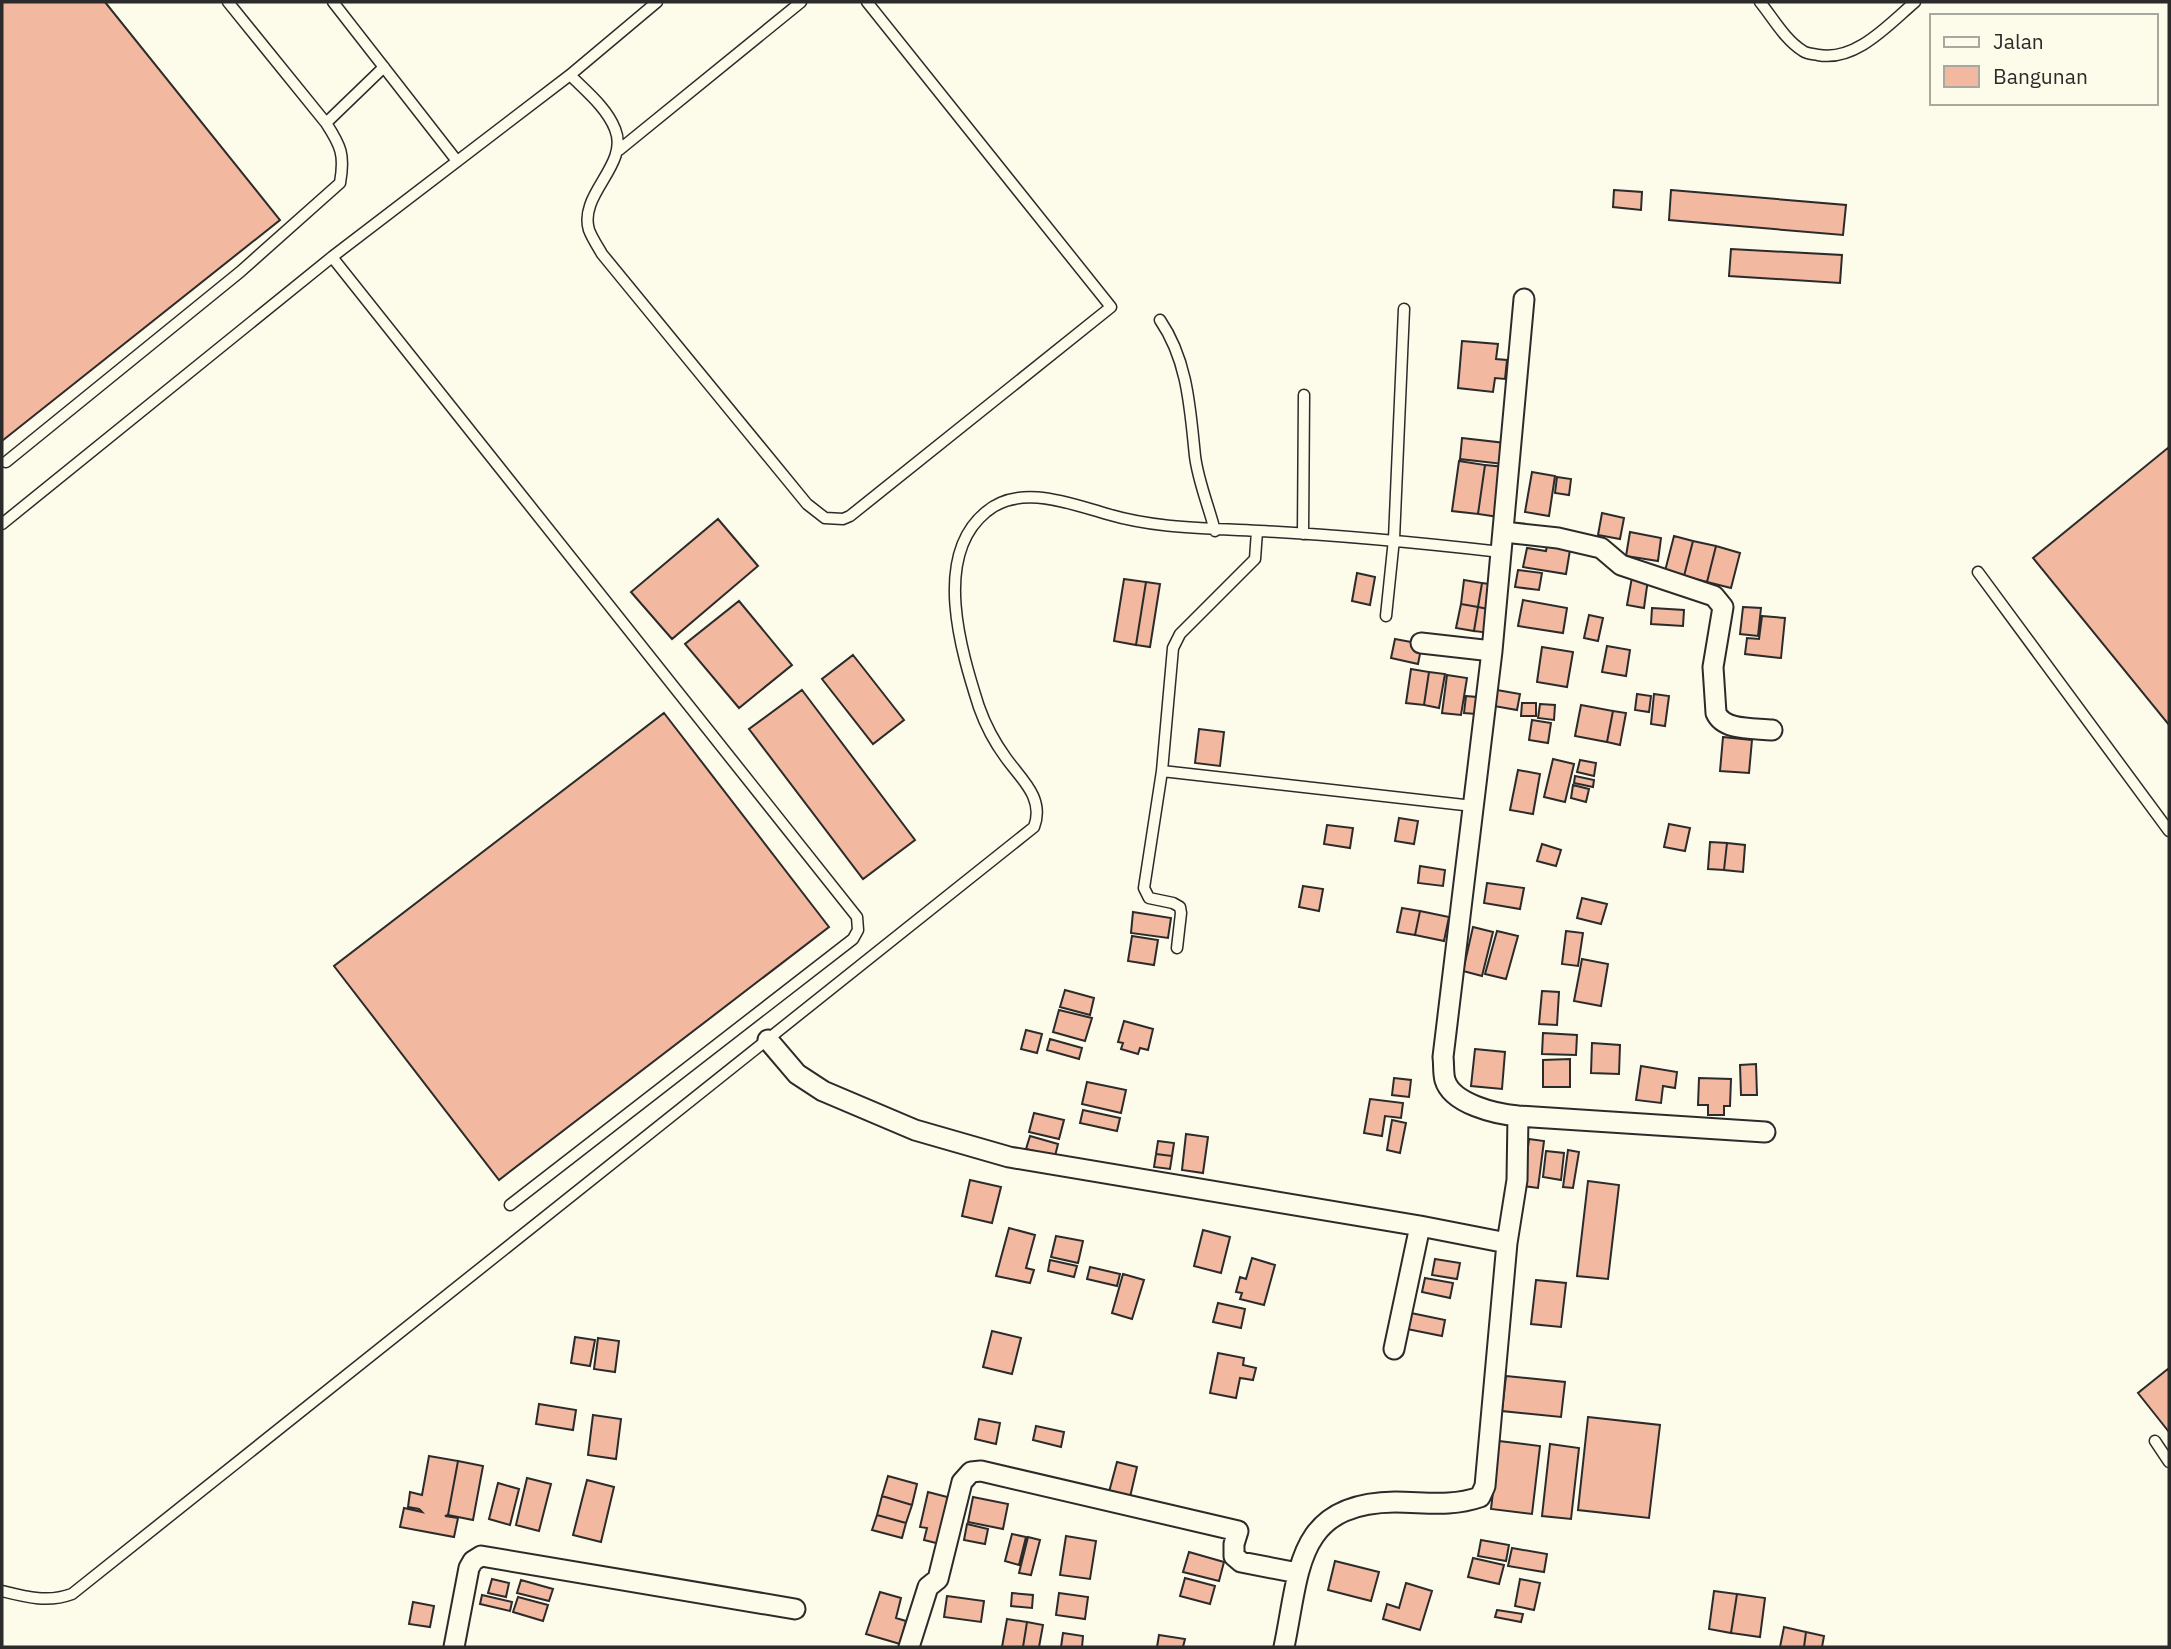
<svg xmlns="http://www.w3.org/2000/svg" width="2171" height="1649" font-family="'IBM Plex Sans',sans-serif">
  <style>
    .building { fill: #f2b8a0; stroke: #2b2b2b; stroke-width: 2 }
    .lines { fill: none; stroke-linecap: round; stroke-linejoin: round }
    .service-casing { stroke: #2b2b2b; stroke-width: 13 }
    .minor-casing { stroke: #2b2b2b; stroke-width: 23 }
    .service { stroke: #fdfbea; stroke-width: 10 }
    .minor { stroke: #fdfbea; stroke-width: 19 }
  </style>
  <rect width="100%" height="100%" fill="#fdfbea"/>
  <path class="building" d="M2 2H105L280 220 2 441Z
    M1614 190 1642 192 1641 210 1613 207Z
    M1671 190 1846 205 1843 235 1669 220Z
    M1731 249 1842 255 1840 283 1729 276Z
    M1462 341 1498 344 1496 359 1507 360 1505 379 1495 378 1493 392 1458 388Z
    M1462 438 1505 443 1503 464 1460 459Z
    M2169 447V725L2033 558Z
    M1459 461 1485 465 1478 514 1452 511Z
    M1485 465 1505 467 1499 517 1478 514Z
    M1532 472 1555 476 1549 516 1525 512Z
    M1557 477 1571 479 1569 495 1555 493Z
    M1602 513 1624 518 1620 539 1598 535Z
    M718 519 758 566 672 639 631 592Z
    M1630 532 1661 538 1658 561 1626 556Z
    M1674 536 1693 541 1684 576 1665 571Z
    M1548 540 1571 544 1566 574 1523 567 1527 548 1546 551Z
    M1693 541 1716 546 1707 582 1684 576Z
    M1716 546 1740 553 1731 588 1707 582Z
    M1518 570 1542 573 1539 590 1515 587Z
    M1357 573 1375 577 1370 605 1352 601Z
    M1632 577 1648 579 1644 608 1627 605Z
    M1124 579 1146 582 1136 645 1114 641Z
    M1464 580 1482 583 1478 607 1461 604Z
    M1146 582 1160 584 1150 647 1136 645Z
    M1482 583 1497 585 1493 610 1478 607Z
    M1523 600 1567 608 1563 633 1518 626Z
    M739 601 792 665 739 708 685 644Z
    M1461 604 1478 607 1474 631 1456 628Z
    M1478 607 1493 610 1489 633 1474 631Z
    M1743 607 1761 608 1758 636 1740 634Z
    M1652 608 1684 610 1683 626 1651 624Z
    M1589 615 1603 618 1598 641 1584 638Z
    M1762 616 1785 618 1781 658 1745 654 1747 638 1759 639Z
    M1395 639 1422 644 1418 664 1391 658Z
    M1607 646 1630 650 1626 676 1602 672Z
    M1542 647 1573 652 1567 687 1537 682Z
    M853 655 904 720 873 744 822 679Z
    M1411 669 1429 672 1424 705 1406 703Z
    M1429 672 1445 674 1439 708 1424 705Z
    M1447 675 1467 678 1461 715 1442 713Z
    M802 690 915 840 863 879 749 729Z
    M1497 690 1520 694 1517 710 1494 706Z
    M1637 694 1651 696 1649 712 1635 710Z
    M1654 694 1669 696 1665 726 1651 724Z
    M1466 696 1477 697 1476 714 1464 713Z
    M1522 703H1536V716H1521Z
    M1540 704 1555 705 1554 720 1538 718Z
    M1581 705 1613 711 1607 742 1575 736Z
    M1613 711 1626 713 1620 745 1607 742Z
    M664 713 829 927 499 1180 334 966Z
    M1532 720 1551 723 1548 743 1529 740Z
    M1199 729 1224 732 1220 766 1195 763Z
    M1723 737 1752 740 1749 773 1720 771Z
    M1553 759 1574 764 1565 802 1544 797Z
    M1580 760 1596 763 1594 776 1577 772Z
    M1518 770 1540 774 1533 814 1510 810Z
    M1575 776 1594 780 1593 787 1574 783Z
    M1573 785 1589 789 1586 802 1571 798Z
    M1399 818 1418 821 1414 844 1395 841Z
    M1669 824 1690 828 1685 851 1664 847Z
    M1327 825 1353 828 1350 848 1324 844Z
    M1710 842 1727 843 1724 870 1708 869Z
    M1727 843 1745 845 1743 872 1724 870Z
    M1542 844 1561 850 1556 866 1537 861Z
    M1420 866 1445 870 1443 886 1418 883Z
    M1487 883 1524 888 1520 909 1484 903Z
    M1303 886 1323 889 1319 911 1299 907Z
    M1582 898 1607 904 1601 924 1577 918Z
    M1402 908 1420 911 1415 935 1397 932Z
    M1420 911 1449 917 1444 941 1415 935Z
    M1133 912 1171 918 1168 938 1131 933Z
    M1473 927 1493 932 1482 976 1463 971Z
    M1497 931 1518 936 1506 979 1485 974Z
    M1566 931 1583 933 1578 966 1562 964Z
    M1132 936 1158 940 1154 965 1128 961Z
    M1582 959 1608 964 1601 1006 1574 1001Z
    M1065 990 1094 998 1090 1015 1060 1007Z
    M1542 991 1559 992 1557 1025 1539 1024Z
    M1059 1010 1092 1018 1085 1041 1053 1032Z
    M1124 1021 1153 1029 1148 1050 1140 1048 1138 1054 1121 1049 1123 1043 1118 1042Z
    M1026 1030 1042 1034 1037 1053 1021 1049Z
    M1543 1033 1577 1035 1576 1055 1542 1054Z
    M1050 1039 1082 1048 1079 1059 1047 1050Z
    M1592 1043 1620 1045 1619 1074 1591 1073Z
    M1475 1049 1505 1052 1502 1089 1471 1086Z
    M1570 1059V1087H1543V1060Z
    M1756 1064 1757 1095H1741L1740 1065Z
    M1641 1066 1677 1072 1675 1088 1663 1086 1661 1103 1636 1100Z
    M1394 1078 1411 1080 1409 1097 1392 1095Z
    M1699 1078 1731 1079 1730 1106H1724V1115H1708V1105H1698Z
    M1087 1082 1126 1090 1121 1113 1082 1104Z
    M1370 1099 1403 1103 1401 1118 1385 1116 1382 1136 1364 1133Z
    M1083 1110 1120 1118 1117 1131 1080 1123Z
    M1034 1113 1064 1120 1059 1139 1029 1132Z
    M1392 1120 1406 1123 1400 1153 1387 1150Z
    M1186 1134 1208 1137 1203 1173 1182 1170Z
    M1030 1136 1058 1144 1055 1156 1026 1149Z
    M1529 1139 1544 1141 1538 1188 1523 1186Z
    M1158 1141 1174 1143 1172 1156 1156 1154Z
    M1568 1150 1579 1152 1573 1188 1563 1187Z
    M1546 1151 1564 1153 1561 1180 1543 1177Z
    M1156 1154 1172 1156 1170 1169 1154 1167Z
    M970 1180 1001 1187 992 1223 962 1216Z
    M1588 1181 1619 1185 1608 1279 1577 1276Z
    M1009 1228 1035 1235 1026 1268 1034 1270 1030 1283 996 1276Z
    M1203 1230 1230 1237 1221 1273 1194 1266Z
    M1056 1236 1083 1241 1078 1263 1051 1257Z
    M1252 1258 1275 1265 1264 1305 1240 1299 1242 1293 1236 1292 1240 1277 1246 1279Z
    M1435 1259 1460 1263 1457 1279 1432 1275Z
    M1050 1260 1077 1266 1074 1277 1048 1271Z
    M1090 1267 1120 1274 1117 1286 1087 1279Z
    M1123 1274 1144 1280 1132 1319 1112 1313Z
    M1425 1278 1453 1283 1450 1298 1422 1292Z
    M1536 1280 1566 1283 1561 1327 1531 1324Z
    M1218 1303 1245 1309 1241 1328 1213 1322Z
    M1411 1313 1445 1320 1442 1336 1407 1329Z
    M992 1331 1021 1338 1012 1374 983 1367Z
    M575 1337 595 1340 590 1366 571 1363Z
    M598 1338 619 1341 615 1372 594 1369Z
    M1218 1353 1244 1358 1243 1365 1256 1368 1253 1380 1240 1378 1236 1398 1210 1393Z
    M2169 1368V1432L2138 1393Z
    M1506 1376 1565 1382 1561 1417 1502 1411Z
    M539 1404 576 1410 573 1430 536 1424Z
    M593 1415 621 1419 616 1459 588 1455Z
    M1588 1417 1660 1425 1649 1518 1578 1510Z
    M979 1419 1000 1423 996 1444 975 1439Z
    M1036 1426 1064 1432 1061 1447 1033 1440Z
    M1499 1441 1540 1446 1532 1514 1491 1509Z
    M1550 1444 1579 1448 1571 1519 1542 1516Z
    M429 1456 458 1461 448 1515 445 1516 458 1518 454 1537 400 1527 404 1508 422 1512 419 1509 408 1507 410 1492 422 1495Z
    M458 1461 483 1466 473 1520 448 1515Z
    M1117 1462 1137 1467 1130 1497 1109 1492Z
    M888 1476 917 1484 912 1505 882 1496Z
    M527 1478 551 1484 539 1531 516 1525Z
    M587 1480 614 1487 601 1542 573 1535Z
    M498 1483 519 1489 510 1525 489 1519Z
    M928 1492 951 1498 940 1544 924 1540 927 1528 920 1527Z
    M882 1496 912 1505 906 1523 877 1515Z
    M973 1497 1008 1504 1003 1529 968 1522Z
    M877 1515 906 1523 902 1538 872 1530Z
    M967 1524 988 1529 985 1544 964 1540Z
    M1012 1534 1026 1537 1019 1565 1005 1561Z
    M1066 1536 1096 1541 1090 1579 1060 1575Z
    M1028 1537 1040 1540 1031 1575 1019 1573Z
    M1481 1540 1509 1545 1506 1561 1478 1556Z
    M1512 1548 1547 1554 1544 1572 1508 1566Z
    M1189 1552 1224 1562 1219 1581 1183 1572Z
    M1473 1558 1504 1565 1499 1584 1468 1577Z
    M1335 1561 1379 1572 1371 1601 1328 1590Z
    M1185 1578 1215 1586 1210 1604 1180 1596Z
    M492 1579 509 1583 506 1597 488 1593Z
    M1520 1579 1540 1583 1534 1610 1515 1606Z
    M521 1580 553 1589 549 1601 517 1593Z
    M1406 1583 1432 1591 1420 1630 1383 1619 1387 1604 1399 1608Z
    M1714 1591 1737 1594 1731 1633 1709 1629Z
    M880 1592 901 1598 896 1618 906 1621 900 1644 866 1634Z
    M1012 1593 1033 1595 1032 1608 1011 1606Z
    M1059 1593 1088 1597 1085 1619 1056 1615Z
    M1737 1594 1765 1598 1760 1637 1731 1633Z
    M482 1595 512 1602 510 1611 480 1604Z
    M947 1596 984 1601 981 1622 944 1617Z
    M518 1597 548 1605 543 1621 513 1612Z
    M413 1602 434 1606 430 1627 409 1624Z
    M1497 1610 1523 1614 1521 1622 1495 1617Z
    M1007 1619 1027 1622 1023 1647H1002Z
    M1027 1622 1043 1625 1039 1647H1023Z
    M1784 1627 1806 1632 1804 1647H1780Z
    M1806 1632 1824 1636 1822 1647H1804Z
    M1063 1633 1083 1636 1082 1647H1061Z
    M1159 1635 1185 1639 1183 1647H1157Z"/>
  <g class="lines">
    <defs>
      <path id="service" d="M228 2 326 123
        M333 2 457 161
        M1760 2C1773 18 1785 40 1803 51 1807 54 1814 54 1818 55 1856 62 1889 24 1915 2
        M570 75C586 91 607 108 615 129 630 165 578 194 589 230 592 238 598 247 602 254L807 504 825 518 843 519 850 516 1111 307 867 2
        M619 150 801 2
        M332 257 857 917 858 930 853 939 510 1205
        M1160 320C1188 361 1190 409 1195 456 1198 481 1209 507 1215 531
        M6 462 240 272 340 183C345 155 341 146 326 123L384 67
        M2 524 332 257 570 75 657 2
        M1303 534 1304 395
        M1978 572 2169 831
        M1386 616 1394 539 1404 309
        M1162 771 1473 806
        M1177 948 1181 913 1180 907 1173 903 1149 898 1144 888 1162 771 1173 648 1180 634 1255 559 1257 531
        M2155 1441 2169 1462
        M2 1591C26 1597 48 1603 72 1594L1034 827C1045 798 1021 779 1006 758 995 743 985 724 979 707 961 651 932 556 986 512 1020 483 1071 504 1107 514 1158 529 1207 528 1259 531 1340 535 1421 543 1501 552"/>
      <path id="minor" d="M1504 532 1558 538 1601 548 1621 565 1714 596 1723 607 1713 667 1716 713C1724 731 1754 728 1772 730
        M1421 643 1492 651
        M768 1040 797 1074 823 1091 915 1130 1009 1157 1420 1226 1507 1243
        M1518 1116 1765 1132
        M1394 1349 1420 1226
        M454 1647 469 1568 473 1561 481 1556 795 1609
        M909 1647 928 1587 938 1579 962 1482 971 1472 981 1471 1238 1531 1234 1544V1556L1241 1562 1298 1573
        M1284 1647C1300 1571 1295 1503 1395 1502 1425 1502 1451 1507 1480 1497L1485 1486 1507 1243 1517 1180 1518 1116C1496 1114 1452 1104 1445 1080 1443 1073 1444 1064 1443 1057L1492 651 1524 299"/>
    </defs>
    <use href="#service" class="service-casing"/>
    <use href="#minor" class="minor-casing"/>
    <use href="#service" class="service"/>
    <use href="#minor" class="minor"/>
  </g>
  <rect width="2171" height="1649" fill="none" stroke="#2b2b2b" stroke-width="7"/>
  <rect x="1930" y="14" width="228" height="91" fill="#fdfbea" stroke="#a9a89e" stroke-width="2"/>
  <rect x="1944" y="37" width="35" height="10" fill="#fdfbea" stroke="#a9a89e" stroke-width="2"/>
  <text x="1993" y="49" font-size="21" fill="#2b2b2b">Jalan</text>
  <rect x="1944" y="66" width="35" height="21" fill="#f2b8a0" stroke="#a9a89e" stroke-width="2"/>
  <text x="1993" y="84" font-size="21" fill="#2b2b2b">Bangunan</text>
</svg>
